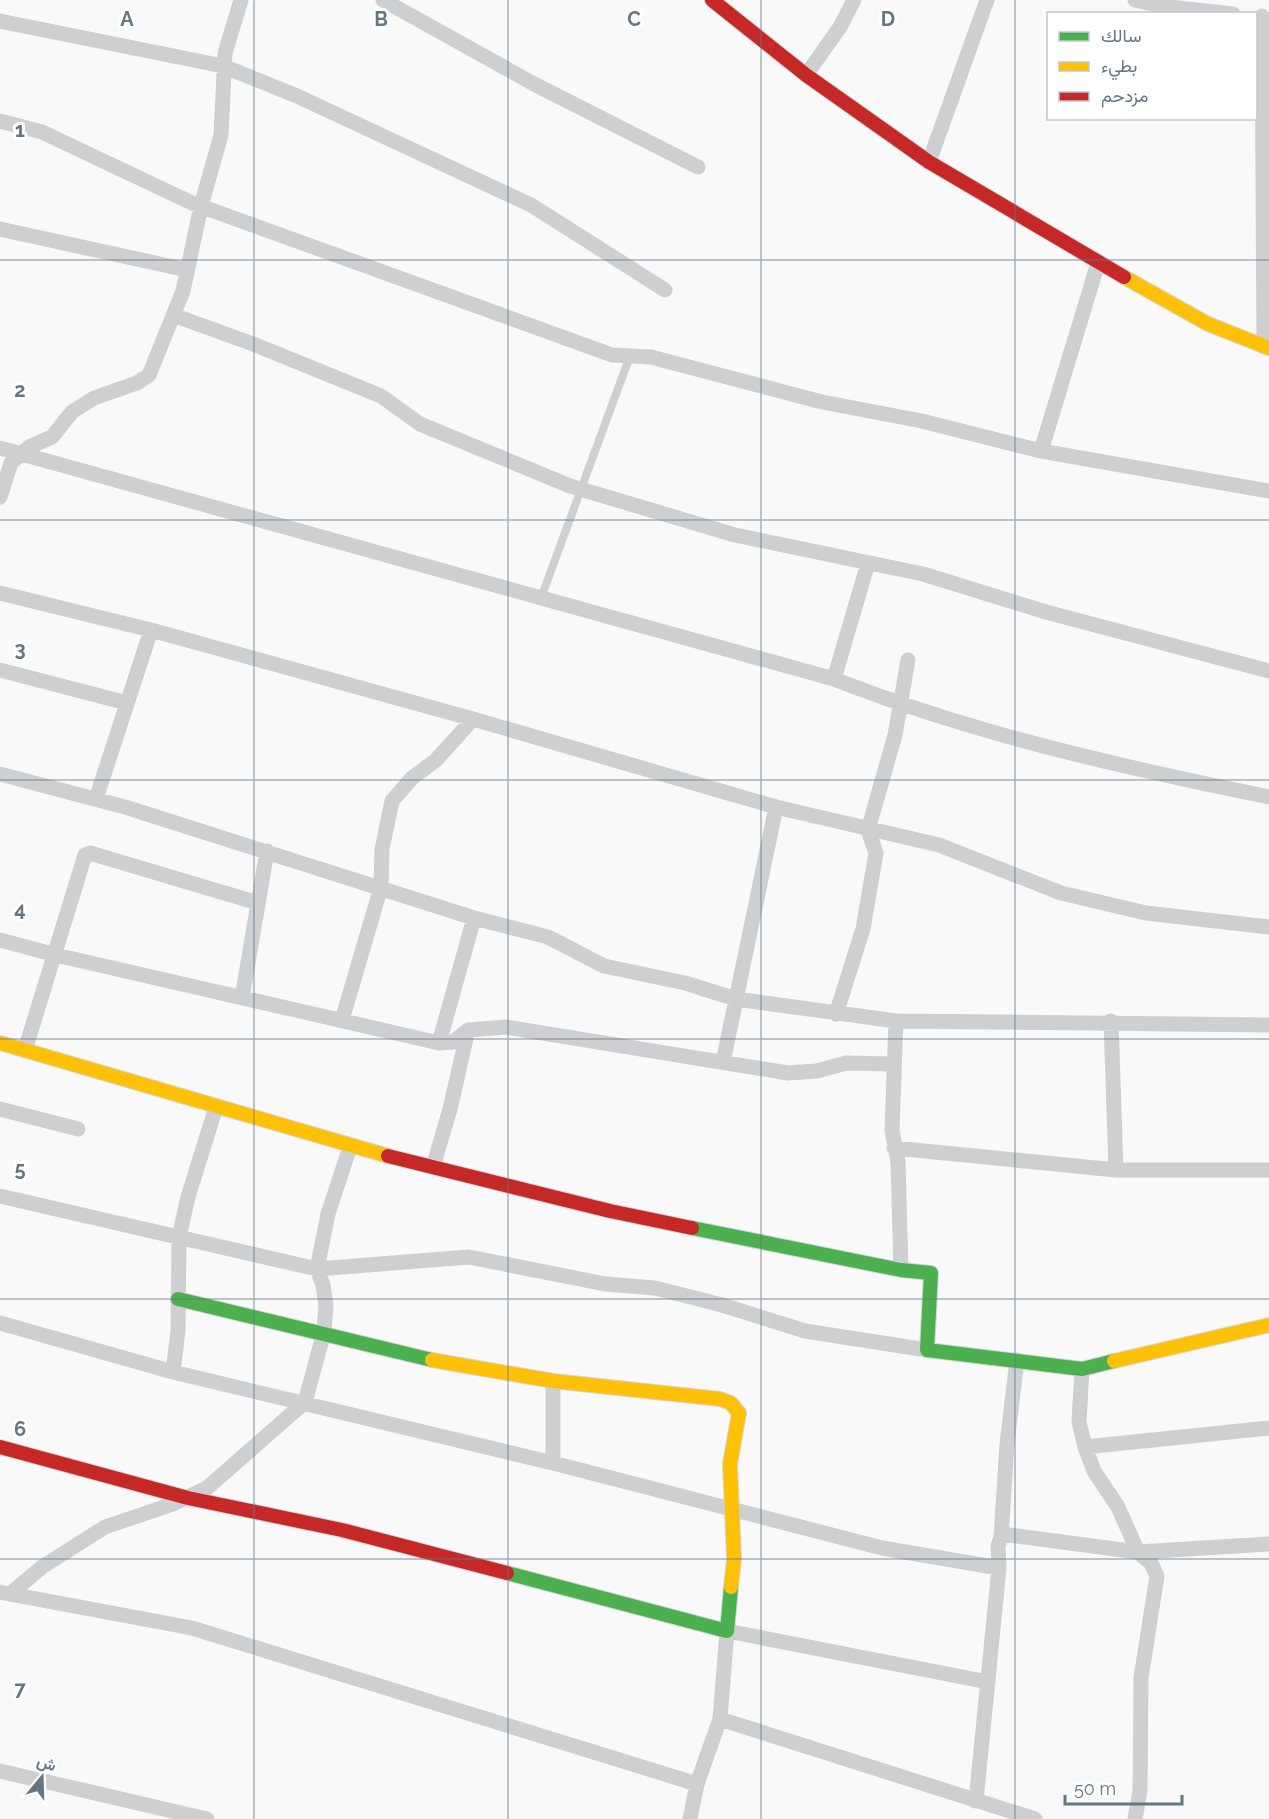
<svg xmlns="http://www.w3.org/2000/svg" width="1269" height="1819" font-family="Raleway,Vazirmatn,sans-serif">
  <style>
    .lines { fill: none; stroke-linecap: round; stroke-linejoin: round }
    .fast-casing { stroke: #d5d6d7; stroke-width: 16 }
    .slow-casing { stroke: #d5d6d7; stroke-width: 16 }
    .jam-casing { stroke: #d5d6d7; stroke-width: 16 }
    .lane { stroke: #cecfd0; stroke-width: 8 }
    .street { stroke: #cecfd0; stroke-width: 15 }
    .fast { stroke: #4caf50; stroke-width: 14 }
    .slow { stroke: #ffc107; stroke-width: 14 }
    .jam { stroke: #c62828; stroke-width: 14 }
    .grid { fill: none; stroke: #657683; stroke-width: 1.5; stroke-opacity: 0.55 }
    .grid-label { font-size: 20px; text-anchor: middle; font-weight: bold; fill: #657683; stroke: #fff; stroke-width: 6; stroke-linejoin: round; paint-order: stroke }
  </style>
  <rect width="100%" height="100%" fill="#f9f9f9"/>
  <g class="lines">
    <defs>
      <path id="fast" d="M692 1228 901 1270 931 1273 927 1350 1082 1369 1114 1361
        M178 1299 432 1360
        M507 1573 727 1631 731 1587"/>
      <path id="slow" d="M1124 277 1208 324 1269 348
        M0 1043 388 1156
        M432 1360 553 1381 720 1399 731 1403 739 1413 730 1464 734 1559 731 1587
        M1114 1361 1269 1325"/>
      <path id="jam" d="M712 0 806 75 929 162 1124 277
        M388 1156 610 1211 692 1228
        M0 1447 188 1498 342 1530 507 1573"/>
    </defs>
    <use href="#fast" class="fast-casing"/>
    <use href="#slow" class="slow-casing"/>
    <use href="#jam" class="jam-casing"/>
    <path class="lane" d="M541 598 630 356"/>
    <path class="street" d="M383 0 534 84 698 167
      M1135 0 1160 6 1233 14
      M1262 16 1264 347
      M0 21 223 66 297 96 531 205 665 290
      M806 75 840 27 854 0
      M0 121 42 132 192 203 612 355 651 357 822 402 922 421 1041 451 1269 491
      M929 162 987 0
      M0 229 187 270
      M173 315 253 344 381 396 420 424 570 486 735 535 923 574 1046 612 1269 671
      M0 448 834 679C974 734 1122 767 1269 797
      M1041 451 1098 263
      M0 497 11 463 29 447 52 437 72 412 94 398 137 383 149 375 183 291 201 206 221 135 225 53 241 0
      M0 593 151 630 473 719 776 807 939 845 1061 893 1146 913 1269 927
      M0 670 127 703
      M834 679 868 563
      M0 774 125 807 474 918 548 937 604 966 685 983 736 999 896 1021
      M96 799 151 630
      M0 940 56 955 439 1043 453 1042 468 1030 506 1027 788 1073 817 1071 846 1063 894 1064
      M242 998 267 851
      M836 1014 863 929 876 853 868 830 895 735 908 660
      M342 1020 381 887 382 849 392 801 412 778 436 760 473 719
      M1111 1021 1116 1170
      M439 1043 474 918
      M25 1050 85 855 90 853 258 903
      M723 1062 776 807
      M0 1109 78 1129
      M894 1148 1116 1170H1269
      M433 1167 450 1109 468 1030
      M0 1196 317 1269 469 1257 605 1284 655 1288 722 1305 805 1331 927 1350
      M901 1270 898 1162 892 1130 896 1021 1269 1025
      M0 1323 173 1372 553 1463 882 1548 999 1568 998 1546 1001 1537 1009 1535 1138 1552 1269 1544
      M1082 1369 1079 1422 1085 1447 1094 1471 1118 1507 1138 1552 1151 1563 1157 1576 1141 1678 1140 1791 1135 1819
      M173 1372 178 1331 179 1237 188 1197 216 1107
      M1085 1447 1269 1428
      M553 1463V1381
      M1001 1537 1007 1444 1017 1360
      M0 1592 192 1628 697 1784
      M10 1594 42 1567 105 1527 173 1504 207 1488 305 1402 324 1332 326 1306 323 1285 317 1269 328 1214 350 1147
      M720 1719 1035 1819
      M0 1771 207 1819
      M976 1801 999 1568
      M690 1819 697 1784 720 1719 727 1631 988 1682"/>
    <use href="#fast" class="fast"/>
    <use href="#slow" class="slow"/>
    <use href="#jam" class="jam"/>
  </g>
  <path class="grid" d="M254 0V1819M508 0V1819M761 0V1819M1015 0V1819M0 260H1269M0 520H1269M0 780H1269M0 1039H1269M0 1299H1269M0 1559H1269"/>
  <g class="grid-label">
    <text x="127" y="26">A</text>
    <text x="381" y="26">B</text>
    <text x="634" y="26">C</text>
    <text x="888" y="26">D</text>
    <text x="20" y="137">1</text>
    <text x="20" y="397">2</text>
    <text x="20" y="656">3</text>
    <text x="20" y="916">4</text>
    <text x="20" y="1176">5</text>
    <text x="20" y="1436">6</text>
    <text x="20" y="1696">7</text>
  </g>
  <rect x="1047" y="12" width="210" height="108" fill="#ffffff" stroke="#c1c8cd" stroke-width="1.5"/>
  <rect x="1059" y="32" width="30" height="9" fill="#4caf50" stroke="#c1c8cd" stroke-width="1.5"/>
  <text x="1101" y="42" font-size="18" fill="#657683">سالك</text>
  <rect x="1059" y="62" width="30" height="9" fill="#ffc107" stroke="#c1c8cd" stroke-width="1.5"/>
  <text x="1101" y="72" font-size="18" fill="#657683">بطيء</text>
  <rect x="1059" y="92" width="30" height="9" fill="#c62828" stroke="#c1c8cd" stroke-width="1.5"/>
  <text x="1101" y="102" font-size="18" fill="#657683">مزدحم</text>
  <g transform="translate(42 1777) rotate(19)" stroke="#ffffff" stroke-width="4.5" paint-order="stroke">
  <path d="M0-4.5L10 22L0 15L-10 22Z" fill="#657683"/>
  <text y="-9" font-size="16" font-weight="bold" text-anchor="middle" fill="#657683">ش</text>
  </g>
  <path d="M1065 1795v9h117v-9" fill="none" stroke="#657683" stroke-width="3"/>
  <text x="1074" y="1795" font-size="18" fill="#657683" stroke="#ffffff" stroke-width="4.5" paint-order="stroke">50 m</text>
</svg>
